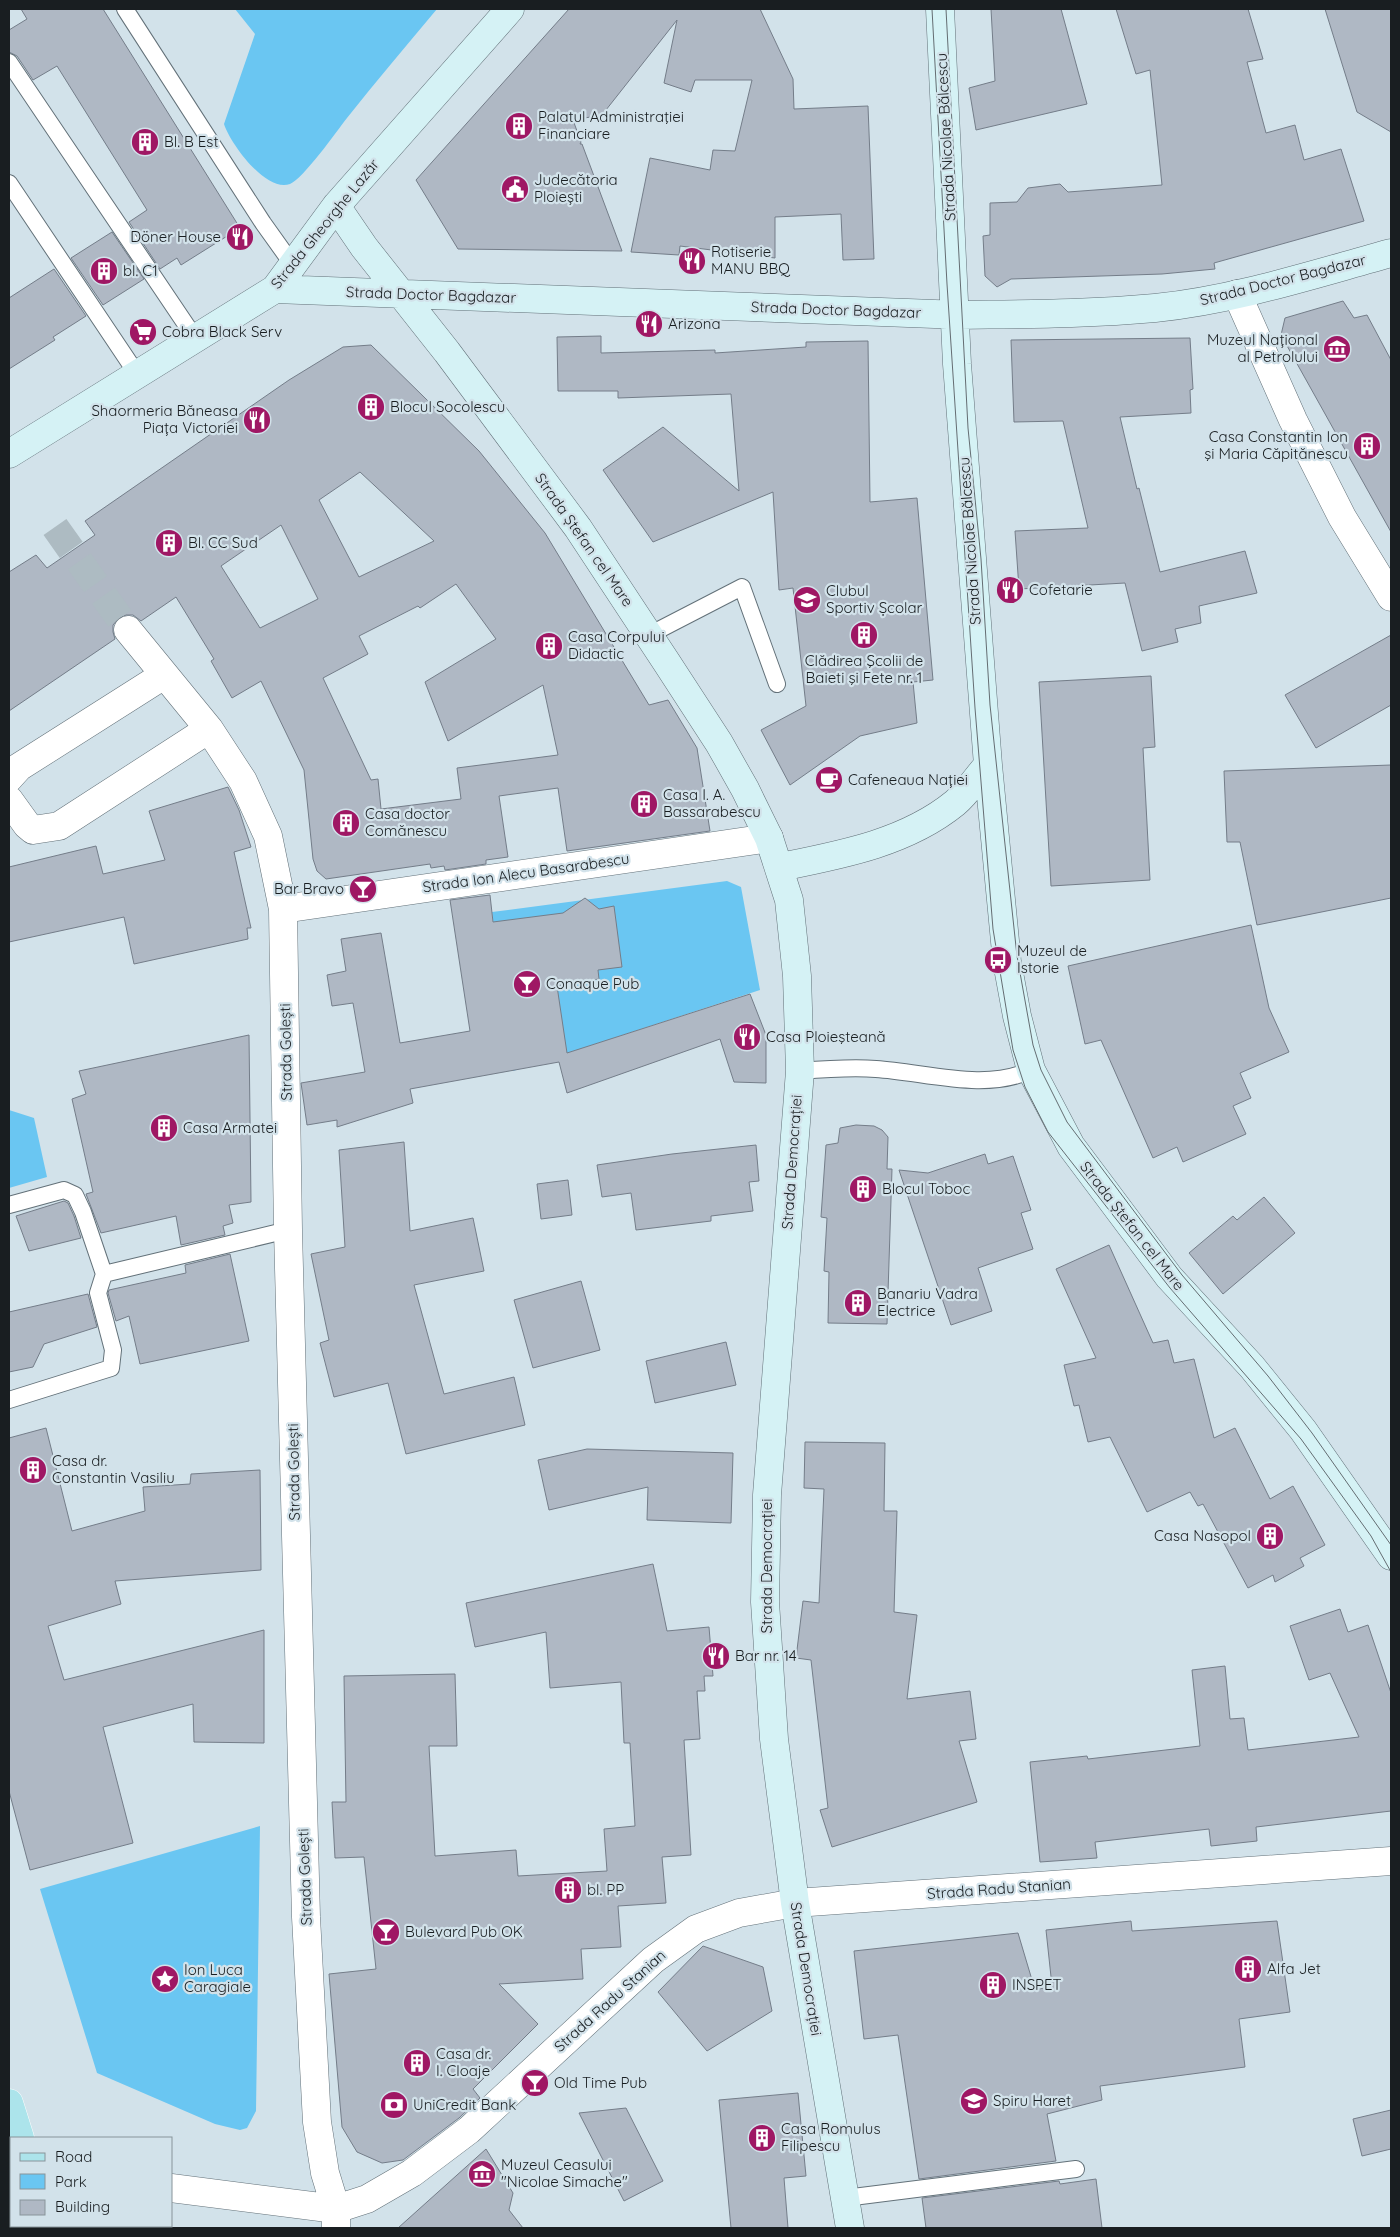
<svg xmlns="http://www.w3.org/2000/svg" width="1400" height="2237" font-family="Quicksand,sans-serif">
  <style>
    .green { fill: #6ac6f2 }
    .building { fill: #afb8c4; stroke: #747d89; fill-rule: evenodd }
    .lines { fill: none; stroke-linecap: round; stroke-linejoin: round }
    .street-tunnel { stroke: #adbbc2; stroke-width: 28; stroke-dasharray: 28 14; stroke-linecap: butt }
    .lane-casing { stroke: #637179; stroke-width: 18 }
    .street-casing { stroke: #637179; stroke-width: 29 }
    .secondary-casing { stroke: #637179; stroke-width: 29 }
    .primary-casing { stroke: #fff; stroke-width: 29 }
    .lane { stroke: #fff; stroke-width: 16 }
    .street { stroke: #fff; stroke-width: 28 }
    .secondary { stroke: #d5f2f5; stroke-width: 28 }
    .primary { stroke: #ace4eb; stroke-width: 28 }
    .tram { stroke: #646d72; stroke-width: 1 }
    .labels { text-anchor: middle; stroke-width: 4.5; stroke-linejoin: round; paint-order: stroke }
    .poi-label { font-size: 15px; fill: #191e21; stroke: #d2e2ea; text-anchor: start }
    .street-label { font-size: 15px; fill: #191e21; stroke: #d2e2ea }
  </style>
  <rect width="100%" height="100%" fill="#d2e2ea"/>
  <path class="green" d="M235 9H437C407 45 376 81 347 118 337 131 303 179 290 184 266 193 230 143 224 124L255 34Z
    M727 881 741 887 760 990 513 1071 492 912Z
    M9 1110 34 1118 47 1177 9 1188Z
    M260 1826 256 2111 247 2128 240 2130 215 2124 97 2073 40 1889Z"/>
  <path class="building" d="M21 9H103L240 228 181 265 177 258 160 269 129 222 147 210 57 66 33 80 17 56 9 52V30L27 19Z
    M569 9H760L793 79 794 109 868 106 874 259 843 260 841 214 775 217V258L680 246 679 255 631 252 650 158 710 170 713 150 735 151 752 80H695L691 92 664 83 677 20 602 115 573 120 581 142 580 144H582L622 251 458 249 416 180Z
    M991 9H1061L1087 104 976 130 969 88 995 81Z
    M1116 9H1248L1263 59 1247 62 1266 133 1295 125 1304 160 1341 149 1364 221 1214 263 1215 269 1162 274 1011 279 997 287 985 276 983 236 990 235V203L1017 202 1028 188 1060 184 1068 192 1162 185 1150 70 1136 74Z
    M1325 9H1391V132L1357 112Z
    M112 232 144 279 103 305 71 258Z
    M54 269 86 316 53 337 55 340 9 369V298Z
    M1343 301 1354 318 1367 315 1391 360V532L1281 335 1285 318Z
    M601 336V353L715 350V353L806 347V342L868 341 870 502 917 498 933 680 913 682 917 723 860 736 790 785 761 730 806 706 793 588 779 590 773 492 653 542 603 470 663 427 739 491 731 394 618 398V391H558L557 337Z
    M1190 338 1193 389 1190 390 1191 413 1120 417 1137 489 1139 488 1160 572 1245 551 1257 593 1199 606 1201 623 1175 629 1178 642 1142 651 1125 583 1019 589 1015 531 1088 528 1063 421 1014 422 1011 340Z
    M371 345 479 451 545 533 649 705 668 700 697 748 710 831 567 851 558 788 499 796 508 857 486 860V864L445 870 444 866 431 868 430 864 326 879 317 871 313 859 304 770 261 681 232 698 211 661 214 659 176 597 141 621 133 615H126L119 618 113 625V632L115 639 9 711V572L36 555 47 568 95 535 85 521 289 380 343 347ZM360 472 434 541 359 577 319 500ZM281 525 318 599 260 628 221 566ZM456 584 496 639 425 682 448 741 543 685 558 755 457 768 461 799 381 809 378 779 371 780 323 678 368 654 359 636 418 606 420 608Z
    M1391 635V705L1316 748 1285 695Z
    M1151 676 1155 747 1143 748 1150 880 1051 886 1039 682Z
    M1391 765V898L1257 925 1240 842H1227L1224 771Z
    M228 787 239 810 251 847 234 852 251 928H247L248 939 134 964 124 917 9 942V867L96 846 103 874 165 860 149 811Z
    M490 895 493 922 563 913 585 898 599 909 614 906 622 967 598 970 599 979 557 986 567 1053 750 994 766 1035V1083L734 1082 720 1039 567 1093 559 1062 410 1089 413 1103 337 1127V1120L307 1125 301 1083 365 1072 353 1003 332 1006 327 975 346 971 341 939 381 933 400 1043 470 1031 450 900Z
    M1251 925 1269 1008 1289 1052 1240 1073 1251 1098 1233 1106 1246 1134 1183 1162 1177 1147 1153 1158 1101 1040 1085 1044 1068 966Z
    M249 1035 251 1202 229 1205 233 1223 223 1226 225 1235 181 1245 176 1216 101 1233 86 1194 93 1192 72 1099 86 1094 79 1071Z
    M856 1125 874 1126 882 1130 888 1137 887 1169H892L887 1324 828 1323 829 1272 824 1271 827 1218 821 1217 826 1145 838 1143 840 1128Z
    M404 1142 410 1231 473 1218 484 1271 414 1285 444 1394 514 1377 525 1425 406 1454 388 1383 334 1397 320 1343 329 1340 311 1254 345 1247 339 1150Z
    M756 1145 759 1181 749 1182 753 1211 711 1216V1221L636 1230 631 1193 602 1197 597 1165 672 1154Z
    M985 1154 988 1164 1013 1156 1031 1210 1021 1213 1033 1249 978 1268 992 1311 951 1325 899 1170 928 1173Z
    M568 1180 572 1215 541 1219 537 1184Z
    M1264 1197 1295 1233 1223 1294 1189 1253 1233 1216 1237 1220Z
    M64 1201 68 1203 74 1216 81 1238 29 1251 16 1216Z
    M1109 1245 1153 1343 1168 1340 1174 1363 1194 1359 1214 1438 1235 1428 1270 1499 1293 1486 1325 1545 1300 1558 1304 1566 1275 1582 1273 1575 1248 1588 1203 1504 1198 1506 1190 1492 1147 1512 1110 1437 1088 1442 1079 1405 1074 1406 1064 1365 1096 1358 1056 1269Z
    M230 1254 249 1341 140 1364 129 1316 116 1321 108 1293 109 1290 186 1273 185 1265Z
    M581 1281 600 1350 533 1368 514 1300Z
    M88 1294 97 1327 44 1344 33 1367 9 1372V1312Z
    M726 1342 736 1385 655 1403 646 1361Z
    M46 1428 72 1531 145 1511 143 1487 190 1484 191 1474 260 1470 261 1570 115 1581 121 1604 48 1626 64 1680 264 1630V1743L194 1742 193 1704 103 1727 133 1843 30 1870 9 1791V1438Z
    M805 1442 885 1443 884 1511H897L894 1612 917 1615 907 1699 970 1691 976 1739 959 1741 977 1802 832 1847 820 1810 828 1808 811 1660 796 1658 803 1601 819 1603 824 1489 804 1488Z
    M587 1449 733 1453 731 1523 647 1520 648 1487 549 1510 538 1460Z
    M653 1564 667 1631 709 1627 713 1676H704L705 1691H697L700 1739 684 1740 691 1855 662 1857 666 1903 618 1906 621 1947 581 1949 583 1979 499 1984 538 2024 473 2089 480 2098 459 2118 403 2160 382 2163 357 2152 342 2127 329 1974 376 1969 364 1857 335 1858 332 1802H346L344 1676 455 1674 457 1746H429L435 1856 516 1850 518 1876 607 1871 604 1829 635 1826 630 1743H624L621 1682 550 1688 546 1632 475 1647 466 1603Z
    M1340 1609 1348 1632 1368 1625 1391 1693V1811L1256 1827 1257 1841 1211 1846 1209 1829 1095 1842 1097 1858 1040 1862 1030 1762 1087 1756 1088 1759 1200 1746 1192 1670 1225 1666 1230 1719 1244 1718 1248 1750 1359 1737 1330 1673 1309 1680 1290 1626Z
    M1131 1921 1132 1931 1277 1921 1290 2012 1239 2019 1245 2067 1100 2086 1102 2100 1047 2114 1056 2161 919 2179 898 2035 864 2039 854 1951 1018 1933 1035 1990 1052 1986 1046 1930Z
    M703 1946 763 1967 772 2011 707 2051 658 1992Z
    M798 2093 806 2176 784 2178 788 2228H731L719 2100Z
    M626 2108 663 2181 624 2201 579 2113Z
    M1391 2110V2149L1362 2156 1353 2119Z
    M486 2149 513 2193 509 2210 523 2228H398Z
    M1096 2179 1102 2228H926L922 2198 1059 2181 1060 2184Z"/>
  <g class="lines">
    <path class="street-tunnel" d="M55 527 128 630"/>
    <defs>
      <path id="lane" d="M125 9 263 223 293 265
        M9 62 195 338
        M9 183 137 374
        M649 635 742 587 777 684
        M800 1071C825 1069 850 1067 876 1069 925 1072 985 1092 1031 1070
        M9 1205 64 1190 75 1195 83 1212 104 1274 98 1293 113 1350 111 1368 9 1400
        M104 1274 288 1230
        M845 2198 1076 2169"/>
      <path id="street" d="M1237 294 1293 420 1342 517 1391 597
        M128 630 209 729 243 781 268 836 283 909 288 1230 306 1917 317 2122 325 2173 336 2209V2228
        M9 778 19 767 164 675
        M9 800 27 825 33 830 59 826 209 729
        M283 909 769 838
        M171 2188 336 2209 367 2199 412 2173 469 2130 653 1960 696 1929 739 1913 795 1903 1391 1861
        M83 2228 86 2226"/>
      <path id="secondary" d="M940 9 957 364 988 765 1007 962 1017 1016 1031 1070 1071 1146 1110 1198 1169 1277 1252 1367 1303 1430 1391 1556
        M336 206 364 247 447 352 578 528 667 663 719 743 745 789 769 838 789 900 797 976 800 1071 767 1495 765 1602 774 1739 795 1903 850 2228
        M275 289 961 315C1026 314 1090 314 1155 308 1235 300 1314 274 1391 253
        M9 454 275 289 336 206 510 9
        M780 867C840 855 906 843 955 803 967 793 977 777 988 765"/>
      <path id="primary" d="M9 2103 20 2138
        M46 2226 47 2228"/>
    </defs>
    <use href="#lane" class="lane-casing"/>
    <use href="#street" class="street-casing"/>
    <use href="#secondary" class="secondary-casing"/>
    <use href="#primary" class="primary-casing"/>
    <use href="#lane" class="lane"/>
    <use href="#street" class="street"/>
    <use href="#secondary" class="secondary"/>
    <use href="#primary" class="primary"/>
    <path class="tram" d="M932 9 947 284 975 708 993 929 1013 1050 1025 1087 1048 1132 1170 1288 1301 1439 1371 1536 1391 1572
      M946 9 968 428 981 559 990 705 1017 956 1033 1045 1041 1070 1067 1122 1182 1275 1268 1376 1312 1433 1391 1545"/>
  </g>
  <defs>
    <symbol id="building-disc" viewBox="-11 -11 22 22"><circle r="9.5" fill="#9f1764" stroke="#d2e2ea"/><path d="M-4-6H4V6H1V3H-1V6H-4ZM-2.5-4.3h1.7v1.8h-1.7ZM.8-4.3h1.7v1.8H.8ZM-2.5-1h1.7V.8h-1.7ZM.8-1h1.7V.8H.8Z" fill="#fff"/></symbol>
    <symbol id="civic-disc" viewBox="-11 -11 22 22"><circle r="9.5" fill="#9f1764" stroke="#d2e2ea"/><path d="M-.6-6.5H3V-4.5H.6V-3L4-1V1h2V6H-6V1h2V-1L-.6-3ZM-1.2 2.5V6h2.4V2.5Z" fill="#fff"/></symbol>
    <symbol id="restaurant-disc" viewBox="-11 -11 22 22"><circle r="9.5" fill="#9f1764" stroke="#d2e2ea"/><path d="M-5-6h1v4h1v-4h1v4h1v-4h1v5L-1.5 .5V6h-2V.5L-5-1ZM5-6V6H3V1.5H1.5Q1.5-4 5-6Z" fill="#fff"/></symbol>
    <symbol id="supermarket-disc" viewBox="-11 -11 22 22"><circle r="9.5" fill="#9f1764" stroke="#d2e2ea"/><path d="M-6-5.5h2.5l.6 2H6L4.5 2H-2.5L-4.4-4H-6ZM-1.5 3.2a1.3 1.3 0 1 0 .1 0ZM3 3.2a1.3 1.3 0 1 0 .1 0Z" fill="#fff"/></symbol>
    <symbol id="museum-disc" viewBox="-11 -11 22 22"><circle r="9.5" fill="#9f1764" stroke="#d2e2ea"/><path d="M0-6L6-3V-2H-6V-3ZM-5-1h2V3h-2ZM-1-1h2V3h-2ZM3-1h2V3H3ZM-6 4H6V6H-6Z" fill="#fff"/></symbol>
    <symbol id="school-disc" viewBox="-11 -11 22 22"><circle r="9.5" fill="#9f1764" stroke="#d2e2ea"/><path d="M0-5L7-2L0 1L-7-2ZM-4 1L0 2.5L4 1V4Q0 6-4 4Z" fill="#fff"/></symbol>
    <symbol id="cafe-disc" viewBox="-11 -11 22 22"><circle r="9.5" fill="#9f1764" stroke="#d2e2ea"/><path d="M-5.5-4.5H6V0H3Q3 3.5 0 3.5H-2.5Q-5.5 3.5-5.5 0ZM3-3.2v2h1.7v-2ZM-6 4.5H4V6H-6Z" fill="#fff"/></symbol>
    <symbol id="bar-disc" viewBox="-11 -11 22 22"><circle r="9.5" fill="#9f1764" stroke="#d2e2ea"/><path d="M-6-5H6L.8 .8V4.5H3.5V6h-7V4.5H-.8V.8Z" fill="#fff"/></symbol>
    <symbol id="bus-disc" viewBox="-11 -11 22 22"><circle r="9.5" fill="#9f1764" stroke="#d2e2ea"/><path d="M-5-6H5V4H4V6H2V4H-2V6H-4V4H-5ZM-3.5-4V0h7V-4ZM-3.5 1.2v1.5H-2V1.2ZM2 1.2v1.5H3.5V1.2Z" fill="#fff"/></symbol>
    <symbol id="sight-disc" viewBox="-11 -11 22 22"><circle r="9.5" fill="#9f1764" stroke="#d2e2ea"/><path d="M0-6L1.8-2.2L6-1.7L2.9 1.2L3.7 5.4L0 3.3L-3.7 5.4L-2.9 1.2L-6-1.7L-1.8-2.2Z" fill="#fff"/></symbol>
    <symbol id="university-disc" viewBox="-11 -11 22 22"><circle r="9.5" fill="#9f1764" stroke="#d2e2ea"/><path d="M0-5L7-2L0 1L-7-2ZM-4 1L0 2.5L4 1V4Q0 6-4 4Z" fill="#fff"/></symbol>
    <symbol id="bank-disc" viewBox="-11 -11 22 22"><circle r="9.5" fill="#9f1764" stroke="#d2e2ea"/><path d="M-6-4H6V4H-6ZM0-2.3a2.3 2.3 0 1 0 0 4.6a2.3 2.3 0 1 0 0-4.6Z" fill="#fff"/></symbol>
  </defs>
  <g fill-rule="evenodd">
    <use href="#building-disc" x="503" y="110" width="32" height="32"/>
    <use href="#building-disc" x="129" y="126" width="32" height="32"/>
    <use href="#civic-disc" x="499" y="173" width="32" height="32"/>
    <use href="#restaurant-disc" x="224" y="221" width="32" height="32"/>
    <use href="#restaurant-disc" x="676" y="245" width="32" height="32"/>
    <use href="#building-disc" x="88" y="255" width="32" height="32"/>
    <use href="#restaurant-disc" x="633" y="308" width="32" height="32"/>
    <use href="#supermarket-disc" x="127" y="316" width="32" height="32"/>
    <use href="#museum-disc" x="1321" y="333" width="32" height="32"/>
    <use href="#building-disc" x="355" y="391" width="32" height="32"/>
    <use href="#restaurant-disc" x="241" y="404" width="32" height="32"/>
    <use href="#building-disc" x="1351" y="430" width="32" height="32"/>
    <use href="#building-disc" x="153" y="527" width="32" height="32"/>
    <use href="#restaurant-disc" x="994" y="574" width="32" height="32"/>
    <use href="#school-disc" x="791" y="584" width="32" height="32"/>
    <use href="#building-disc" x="848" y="619" width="32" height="32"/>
    <use href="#building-disc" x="533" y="630" width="32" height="32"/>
    <use href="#cafe-disc" x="813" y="764" width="32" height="32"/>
    <use href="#building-disc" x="628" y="788" width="32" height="32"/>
    <use href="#building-disc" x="330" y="807" width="32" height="32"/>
    <use href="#bar-disc" x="347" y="873" width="32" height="32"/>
    <use href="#bus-disc" x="982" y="944" width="32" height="32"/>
    <use href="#bar-disc" x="511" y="968" width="32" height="32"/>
    <use href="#restaurant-disc" x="731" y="1021" width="32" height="32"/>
    <use href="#building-disc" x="148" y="1112" width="32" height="32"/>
    <use href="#building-disc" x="847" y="1173" width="32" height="32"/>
    <use href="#building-disc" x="842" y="1287" width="32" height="32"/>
    <use href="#building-disc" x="17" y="1454" width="32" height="32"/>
    <use href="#building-disc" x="1254" y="1520" width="32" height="32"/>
    <use href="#restaurant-disc" x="700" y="1640" width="32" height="32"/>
    <use href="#building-disc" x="552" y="1874" width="32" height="32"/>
    <use href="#bar-disc" x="370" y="1916" width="32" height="32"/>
    <use href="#building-disc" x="1232" y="1953" width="32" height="32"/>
    <use href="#sight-disc" x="149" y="1963" width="32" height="32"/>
    <use href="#building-disc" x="977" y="1969" width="32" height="32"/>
    <use href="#building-disc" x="401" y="2047" width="32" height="32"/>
    <use href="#bar-disc" x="519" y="2067" width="32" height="32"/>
    <use href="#university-disc" x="958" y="2085" width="32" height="32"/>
    <use href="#bank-disc" x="378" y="2089" width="32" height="32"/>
    <use href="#building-disc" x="746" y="2122" width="32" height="32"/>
    <use href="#museum-disc" x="466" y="2158" width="32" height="32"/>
  </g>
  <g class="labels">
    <g class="poi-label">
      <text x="538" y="122">Palatul Administraţiei<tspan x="538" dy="17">Financiare</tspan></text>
      <text x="164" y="147">Bl. B Est</text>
      <text x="534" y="185">Judecătoria<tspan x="534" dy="17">Ploiești</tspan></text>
      <text x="221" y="242" text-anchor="end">Döner House</text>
      <text x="711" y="257">Rotiserie<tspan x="711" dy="17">MANU BBQ</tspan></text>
      <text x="123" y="276">bl. C1</text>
      <text x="668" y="329">Arizona</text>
      <text x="162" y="337">Cobra Black Serv</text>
      <text x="1318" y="345" text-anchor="end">Muzeul Național<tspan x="1318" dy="17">al Petrolului</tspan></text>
      <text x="390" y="412">Blocul Socolescu</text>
      <text x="238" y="416" text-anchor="end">Shaormeria Băneasa<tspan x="238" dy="17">Piața Victoriei</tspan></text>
      <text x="1348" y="442" text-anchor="end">Casa Constantin Ion<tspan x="1348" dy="17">şi Maria Căpitănescu</tspan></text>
      <text x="188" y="548">Bl. CC Sud</text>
      <text x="1029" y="595">Cofetarie</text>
      <text x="826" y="596">Clubul<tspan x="826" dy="17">Sportiv Școlar</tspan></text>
      <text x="568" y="642">Casa Corpului<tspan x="568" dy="17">Didactic</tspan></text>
      <text x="864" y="666" text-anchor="middle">Clădirea Şcolii de<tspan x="864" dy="17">Baieti şi Fete nr. 1</tspan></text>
      <text x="848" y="785">Cafeneaua Nației</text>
      <text x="663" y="800">Casa I. A.<tspan x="663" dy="17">Bassarabescu</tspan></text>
      <text x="365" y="819">Casa doctor<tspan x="365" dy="17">Comănescu</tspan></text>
      <text x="344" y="894" text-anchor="end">Bar Bravo</text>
      <text x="1017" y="956">Muzeul de<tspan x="1017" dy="17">Istorie</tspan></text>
      <text x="546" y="989">Conaque Pub</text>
      <text x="766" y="1042">Casa Ploieşteană</text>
      <text x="183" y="1133">Casa Armatei</text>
      <text x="882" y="1194">Blocul Toboc</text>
      <text x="877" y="1299">Banariu Vadra<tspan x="877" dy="17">Electrice</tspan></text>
      <text x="52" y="1466">Casa dr.<tspan x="52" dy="17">Constantin Vasiliu</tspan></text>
      <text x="1251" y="1541" text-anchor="end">Casa Nasopol</text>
      <text x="735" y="1661">Bar nr. 14</text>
      <text x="587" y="1895">bl. PP</text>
      <text x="405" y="1937">Bulevard Pub OK</text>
      <text x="1267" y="1974">Alfa Jet</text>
      <text x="184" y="1975">Ion Luca<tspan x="184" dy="17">Caragiale</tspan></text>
      <text x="1012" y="1990">INSPET</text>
      <text x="436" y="2059">Casa dr.<tspan x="436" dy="17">I. Cloaje</tspan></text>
      <text x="554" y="2088">Old Time Pub</text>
      <text x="993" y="2106">Spiru Haret</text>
      <text x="413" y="2110">UniCredit Bank</text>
      <text x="781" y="2134">Casa Romulus<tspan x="781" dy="17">Filipescu</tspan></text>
      <text x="501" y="2170">Muzeul Ceasului<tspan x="501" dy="17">"Nicolae Simache"</tspan></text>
    </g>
    <g class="street-label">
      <text transform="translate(946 137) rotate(-93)" y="5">Strada Nicolae Bălcescu</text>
      <text transform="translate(325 224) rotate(-51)" y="5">Strada Gheorghe Lazăr</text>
      <text transform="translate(1283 280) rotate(-14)" y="5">Strada Doctor Bagdazar</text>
      <text transform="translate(431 295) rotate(2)" y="5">Strada Doctor Bagdazar</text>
      <text transform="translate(836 310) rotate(2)" y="5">Strada Doctor Bagdazar</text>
      <text transform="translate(584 540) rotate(55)" y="5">Strada Ștefan cel Mare</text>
      <text transform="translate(970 541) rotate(-94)" y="5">Strada Nicolae Bălcescu</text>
      <text transform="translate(526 873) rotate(-8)" y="5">Strada Ion Alecu Basarabescu</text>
      <text transform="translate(286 1052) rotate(-91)" y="5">Strada Golești</text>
      <text transform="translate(792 1162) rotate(-86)" y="5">Strada Democrației</text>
      <text transform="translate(1132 1226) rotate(52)" y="5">Strada Ștefan cel Mare</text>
      <text transform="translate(294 1472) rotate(-91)" y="5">Strada Golești</text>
      <text transform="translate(767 1566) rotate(-90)" y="5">Strada Democrației</text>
      <text transform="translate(305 1877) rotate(-92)" y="5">Strada Golești</text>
      <text transform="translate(999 1889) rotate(-4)" y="5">Strada Radu Stanian</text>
      <text transform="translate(806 1969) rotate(81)" y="5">Strada Democrației</text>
      <text transform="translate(610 2001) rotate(-42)" y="5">Strada Radu Stanian</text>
    </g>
  </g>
  <rect width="1400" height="2237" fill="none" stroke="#191e21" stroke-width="20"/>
  <rect x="10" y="2137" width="162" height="90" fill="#d2e2ea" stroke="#88949a"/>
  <rect x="20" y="2153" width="25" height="8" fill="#ace4eb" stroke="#88949a"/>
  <text x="55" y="2162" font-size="15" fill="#191e21">Road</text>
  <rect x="20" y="2174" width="25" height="15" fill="#6ac6f2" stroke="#88949a"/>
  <text x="55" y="2187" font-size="15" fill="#191e21">Park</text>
  <rect x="20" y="2200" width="25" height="15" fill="#afb8c4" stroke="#88949a"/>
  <text x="55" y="2212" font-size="15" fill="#191e21">Building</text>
</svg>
